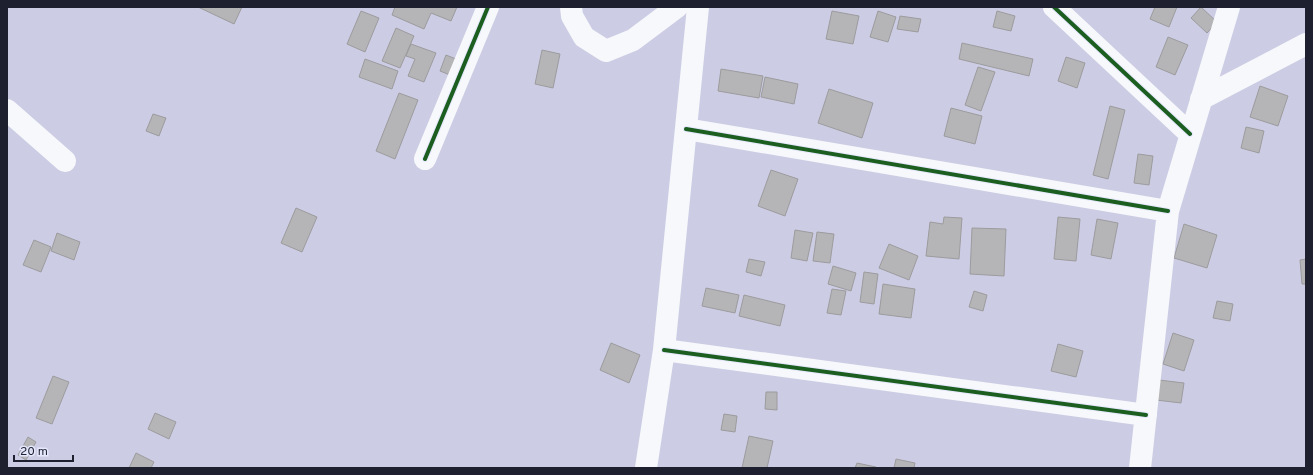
<svg xmlns="http://www.w3.org/2000/svg" width="1313" height="475" font-family="Overpass,sans-serif">
  <style>
    .building { fill: #b5b4b6; stroke: #9c9b9e }
    .lines { fill: none; stroke-linecap: round; stroke-linejoin: round }
    .minor { stroke: #f7f8fb; stroke-width: 22 }
    .cycleway-casing { stroke: #e5e7fd; stroke-width: 6 }
    .cycleway { stroke: #1b5e20; stroke-width: 4 }
  </style>
  <rect width="100%" height="100%" fill="#cccde4"/>
  <path class="building" d="M198 7H242L234 24Z
    M395 7H457L451 21 431 13 424 29 392 15Z
    M1155 7H1177L1169 27 1150 19Z
    M1201 7 1217 22 1207 33 1191 18Z
    M361 11 379 18 365 52 347 44Z
    M832 11 859 16 853 44 826 39Z
    M878 11 896 17 888 42 870 37Z
    M997 11 1015 16 1011 31 993 27Z
    M900 16 921 19 918 32 897 29Z
    M396 28 414 36 400 68 382 61Z
    M1168 37 1188 45 1175 75 1156 67Z
    M962 43 1033 59 1029 76 959 59Z
    M411 44 436 53 424 82 408 76 415 59 406 56Z
    M542 50 560 54 553 88 535 84Z
    M446 55 456 59 450 75 440 71Z
    M1066 57 1085 63 1077 88 1058 81Z
    M365 59 398 71 392 89 359 77Z
    M978 67 995 72 981 111 965 105Z
    M721 69 763 76 759 98 718 91Z
    M765 77 798 84 794 104 761 97Z
    M1260 86 1288 96 1278 126 1250 117Z
    M829 89 873 103 862 138 818 123Z
    M399 93 418 100 395 159 376 151Z
    M1110 106 1125 110 1108 179 1093 175Z
    M951 108 982 116 975 144 944 136Z
    M153 114 166 118 159 136 146 131Z
    M1246 127 1264 131 1259 153 1241 148Z
    M1138 154 1153 156 1149 185 1134 183Z
    M771 170 798 179 785 216 758 206Z
    M296 208 317 217 302 252 281 243Z
    M944 217 962 218 959 259 926 256 930 222 943 224Z
    M1058 217 1080 219 1076 261 1054 259Z
    M1097 219 1118 223 1111 259 1091 255Z
    M1184 224 1217 235 1207 268 1174 258Z
    M972 228 1006 229 1004 276 970 274Z
    M795 230 813 233 807 261 791 258Z
    M817 232 834 234 830 263 813 261Z
    M57 233 80 242 74 260 51 251Z
    M34 240 51 247 41 272 23 265Z
    M889 244 918 256 909 280 879 268Z
    M749 259 765 262 761 276 746 272Z
    M1306 259V284H1302L1300 260Z
    M833 266 856 273 851 291 828 284Z
    M864 272 878 274 874 304 860 302Z
    M883 284 915 289 911 318 879 314Z
    M706 288 739 295 735 313 702 306Z
    M832 289 846 291 841 315 827 313Z
    M974 291 987 295 983 311 969 307Z
    M744 295 785 305 780 326 739 316Z
    M1217 301 1233 304 1230 321 1213 318Z
    M1173 333 1194 340 1184 371 1163 364Z
    M611 343 640 355 629 383 600 370Z
    M1058 344 1083 351 1076 377 1051 371Z
    M53 376 69 382 52 424 36 418Z
    M1159 380 1184 383 1181 403 1156 400Z
    M766 392H777V410L765 409Z
    M155 413 176 422 169 439 148 429Z
    M724 414 737 416 735 432 721 430Z
    M749 436 773 441 767 468H742Z
    M28 437 36 442 26 460 18 455Z
    M136 453 154 462 151 468H129Z
    M896 459 915 463 914 468H894Z
    M857 463 876 467 875 468H855Z"/>
  <g class="lines">
    <path class="minor" d="M571 7 572 16 584 37 606 51 633 40 677 7
      M1054 7 1190 134
      M1201 99 1306 44
      M7 110 65 161
      M686 129 1168 211
      M425 159 488 7
      M664 350 1146 415
      M646 468 664 350 698 7
      M1140 468 1168 211 1229 7"/>
    <defs>
      <path id="cycleway" d="M1054 7 1190 134
        M686 129 1168 211
        M425 159 488 7
        M664 350 1146 415"/>
    </defs>
    <use href="#cycleway" class="cycleway-casing"/>
    <use href="#cycleway" class="cycleway"/>
  </g>
  <rect width="1313" height="475" fill="none" stroke="#1f202f" stroke-width="16"/>
  <path d="M14 455v6h59v-6" fill="none" stroke="#1f202f" stroke-width="2"/>
  <text x="20" y="455" font-size="12" fill="#1f202f" stroke="#e5e7fd" stroke-width="3" paint-order="stroke">20 m</text>
</svg>
